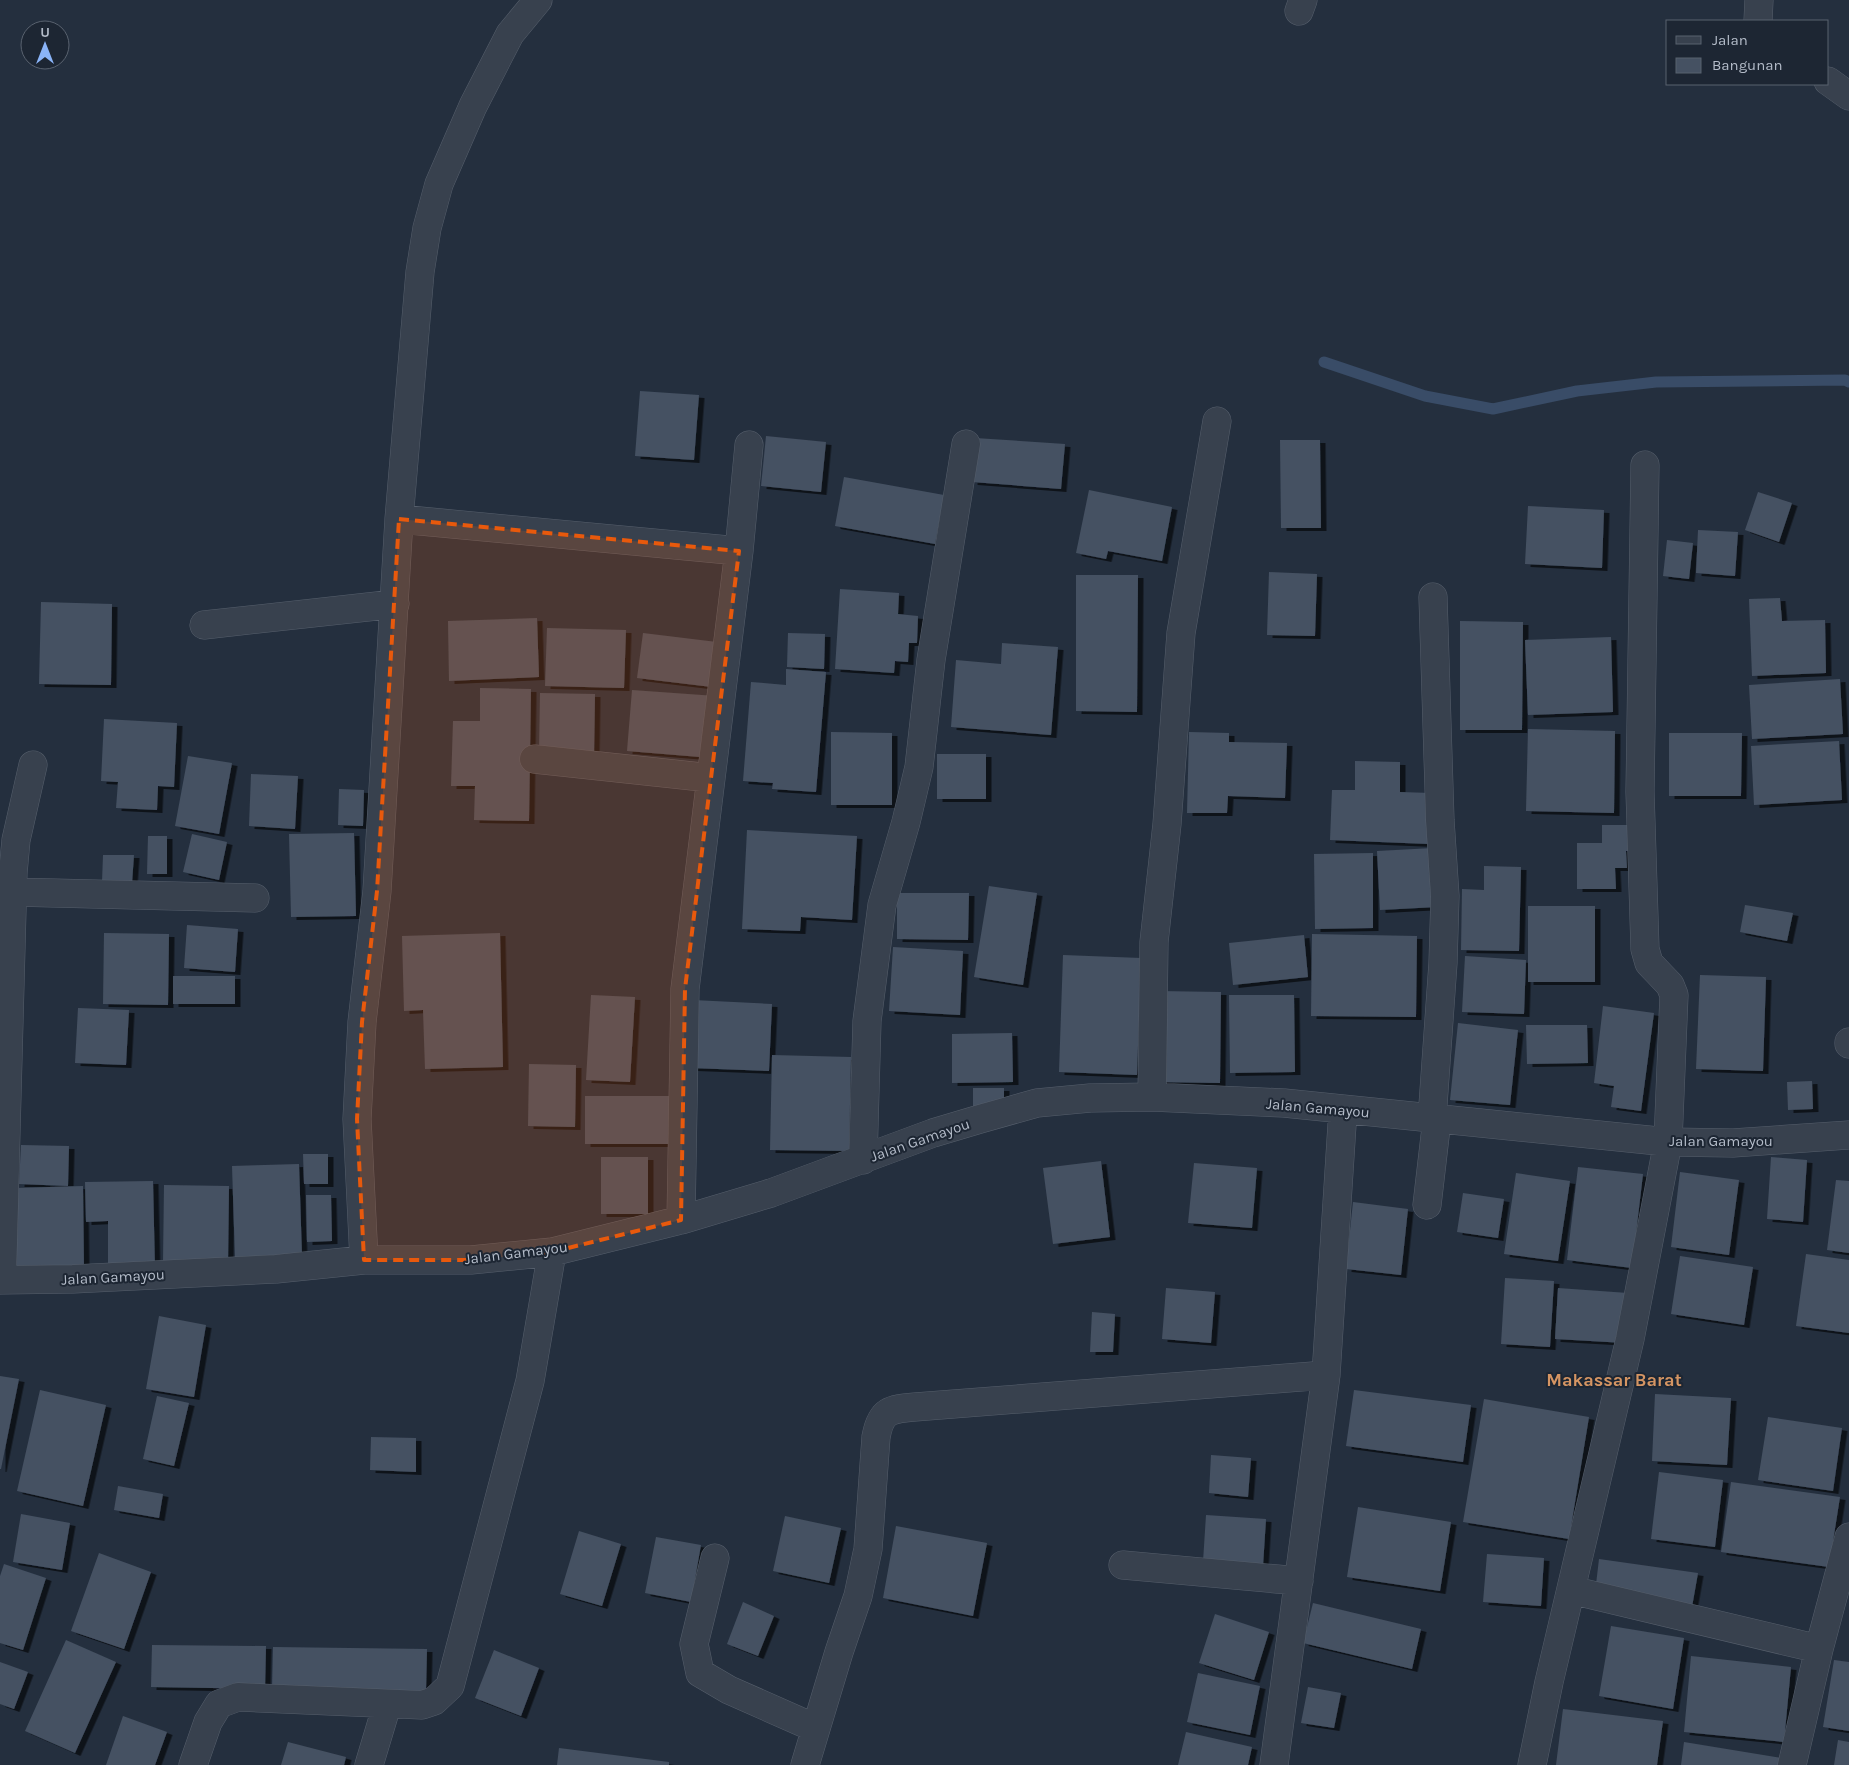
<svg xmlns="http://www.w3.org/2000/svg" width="1849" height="1765" font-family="Karla,sans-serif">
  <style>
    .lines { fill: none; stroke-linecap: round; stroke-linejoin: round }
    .stream { stroke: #394c67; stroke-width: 11 }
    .building { fill: #455162; filter: url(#shadow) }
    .minor-casing { stroke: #565f6c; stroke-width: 29 }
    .minor { stroke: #38414e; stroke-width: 28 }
    .marked { fill: #e8590c; fill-opacity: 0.2; stroke: #e8590c; stroke-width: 4; stroke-dasharray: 10 6; stroke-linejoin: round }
    .labels { text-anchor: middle; stroke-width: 4; stroke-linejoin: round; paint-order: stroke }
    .street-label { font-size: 15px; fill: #b4bcc9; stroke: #1d2633 }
    .quarter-label { font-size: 18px; font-weight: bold; fill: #d59563; stroke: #1d2633 }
  </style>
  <defs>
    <filter id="shadow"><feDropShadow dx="5.5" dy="3" stdDeviation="0" flood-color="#0009"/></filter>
  </defs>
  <rect width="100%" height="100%" fill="#242f3e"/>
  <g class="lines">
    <path class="stream" d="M1324 362 1425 396 1493 409 1577 391 1656 382 1845 380 1849 382"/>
  </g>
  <path class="building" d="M640 391 699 395 694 460 635 456Z
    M766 436 826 442 821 492 761 486Z
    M975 438 1065 444 1061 489 972 482Z
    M1280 440H1320L1321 528H1281Z
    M844 477 944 495 935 544 835 526Z
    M1089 490 1172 507 1162 561 1108 551 1106 559 1076 553Z
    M1758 492 1792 503 1779 542 1745 530Z
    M1528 506 1604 510 1602 568 1525 564Z
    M1698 530 1738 532 1735 576 1696 573Z
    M1667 540 1693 543 1689 579 1663 576Z
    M1269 572 1317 574 1315 636 1267 635Z
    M1076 575H1138L1137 712 1076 711Z
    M840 589 899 593 898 614 918 616 917 643H909L908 662 895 661 894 673 835 669Z
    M1780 598 1782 621 1825 620 1826 673 1752 676 1749 599Z
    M41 602 112 604 111 685 39 684Z
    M537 618 539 677 449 681 448 621Z
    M1460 621 1523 622 1522 730H1460Z
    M547 628 626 630 624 688 545 686Z
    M643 633 725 643 720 688 637 678Z
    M788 633 825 634 824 669 787 667Z
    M1611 637 1613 712 1528 715 1525 640Z
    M1002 643 1058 647 1051 735 951 727 956 660 1001 664Z
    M786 669 826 672 816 792 772 789 773 783 743 781 751 682 786 685Z
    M1840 679 1843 734 1752 739 1749 685Z
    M480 688 531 689 529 821 474 820 475 786H451L453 721H480Z
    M632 690 716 696 712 758 627 751Z
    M540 693 595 694 594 756 539 754Z
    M104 719 177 723 174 787 158 786 157 810 116 808 118 782 101 781Z
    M1528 729 1615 731 1614 813 1526 811Z
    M831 732 892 733V805H831Z
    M1189 732 1229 733V742L1287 743 1285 798 1228 796 1227 813H1187Z
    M1669 733H1742L1741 796H1669Z
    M1839 741 1842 800 1754 805 1751 746Z
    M937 754H986V799H937Z
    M188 756 232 763 219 834 175 826Z
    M1355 761 1400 762V792L1431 793 1429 844 1330 840 1332 790H1355Z
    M251 774 298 776 295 829 249 826Z
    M339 789 364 790 363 826 338 825Z
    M1602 825H1635V851H1626L1627 868H1615L1616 889H1577V843H1602Z
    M747 830 857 836 852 920 801 917 800 931 742 929Z
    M354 833 356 916 291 917 289 834Z
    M192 834 227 842 219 880 183 872Z
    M148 836H167V874H147Z
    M1433 848 1437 907 1380 910 1377 851Z
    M1373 853V928L1315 929 1314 854Z
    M103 855H134L132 883 102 882Z
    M1484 866 1521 867 1519 951 1461 950 1462 889 1484 890Z
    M989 886 1037 893 1023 985 974 977Z
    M897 893H969L968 940 897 939Z
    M1745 905 1793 913 1787 941 1740 932Z
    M1528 906H1595V982H1528Z
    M187 925 238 929 235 972 184 968Z
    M104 933 169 934 168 1005 103 1004Z
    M500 933 503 1067 425 1069 423 1010 404 1011 402 936Z
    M1312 934 1417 936 1416 1017 1311 1016Z
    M1304 935 1308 977 1233 985 1229 943Z
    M893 947 963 951 960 1015 889 1011Z
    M1063 955 1141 958 1137 1075 1059 1072Z
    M1465 956 1526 960 1524 1014 1462 1012Z
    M1700 975 1766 977 1763 1071 1696 1069Z
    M173 976H235V1004H173Z
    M1157 991 1221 992 1220 1083 1156 1082Z
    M591 995 635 997 630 1082 586 1080Z
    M1229 995H1294L1295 1072 1230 1073Z
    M693 1000 772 1004 769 1071 691 1068Z
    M1603 1006 1654 1013 1641 1111 1611 1107 1614 1086 1594 1083Z
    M78 1008 129 1010 126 1065 75 1063Z
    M1458 1023 1518 1030 1510 1105 1450 1100Z
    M1526 1025H1587L1588 1063 1527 1064Z
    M1012 1033 1013 1082 952 1083V1034Z
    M772 1055 851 1057 849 1151 770 1150Z
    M529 1064 576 1065 575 1127 528 1126Z
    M1812 1081 1813 1109 1788 1110 1787 1082Z
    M973 1088H1004V1109L973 1110Z
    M585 1096H669V1144H585Z
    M21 1145 69 1146 68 1186 19 1184Z
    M303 1154H328V1184H304Z
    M601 1157H648V1214H601Z
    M1771 1157 1807 1160 1803 1222 1767 1219Z
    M1101 1161 1110 1237 1053 1244 1043 1168Z
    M1194 1163 1257 1168 1252 1228 1188 1223Z
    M299 1164 302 1256 235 1258 232 1166Z
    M1578 1167 1643 1174 1632 1268 1567 1260Z
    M1680 1172 1739 1180 1729 1255 1671 1247Z
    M1516 1173 1570 1181 1558 1261 1504 1254Z
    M1836 1180 1849 1181V1253L1827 1250Z
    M153 1181 155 1270H108V1221L86 1222 85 1182Z
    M164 1185 229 1186 228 1264 163 1263Z
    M83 1186 84 1269 16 1270 15 1188Z
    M1463 1193 1504 1199 1498 1238 1457 1232Z
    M306 1195H331L332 1241 307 1242Z
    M1353 1202 1408 1209 1401 1275 1346 1269Z
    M1806 1254 1849 1260V1333L1796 1326Z
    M1680 1256 1753 1267 1744 1325 1671 1314Z
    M1505 1278 1554 1281 1550 1347 1501 1344Z
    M1166 1288 1215 1292 1211 1343 1162 1339Z
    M1558 1288 1628 1293 1625 1343 1555 1339Z
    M1092 1312 1115 1314 1113 1352H1090Z
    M159 1316 206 1325 194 1397 146 1389Z
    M0 1376 19 1379 1 1469H0Z
    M40 1390 106 1405 83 1506 17 1491Z
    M1354 1390 1471 1405 1463 1462 1346 1446Z
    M1655 1394 1731 1398 1727 1465 1652 1461Z
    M157 1396 189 1403 174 1466 143 1459Z
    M1484 1399 1589 1417 1569 1539 1463 1522Z
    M1768 1417 1842 1428 1833 1491 1758 1480Z
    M371 1437 416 1438V1472L370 1470Z
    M1211 1455 1251 1458 1248 1497 1209 1493Z
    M1659 1472 1723 1480 1715 1547 1651 1539Z
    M1731 1482 1840 1497 1829 1567 1721 1552Z
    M118 1486 163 1494 159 1518 114 1510Z
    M1358 1507 1451 1522 1440 1591 1347 1577Z
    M21 1514 70 1523 62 1570 13 1562Z
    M1206 1515 1266 1519 1263 1566 1203 1562Z
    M785 1516 841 1528 829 1583 773 1571Z
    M896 1526 987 1543 973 1616 883 1598Z
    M579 1531 621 1544 602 1606 560 1594Z
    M656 1537 701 1545 691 1602 645 1593Z
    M99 1553 151 1572 124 1649 71 1631Z
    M1487 1554 1544 1558 1541 1606 1483 1602Z
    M1599 1559 1698 1573 1692 1607 1595 1593Z
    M4 1564 46 1578 23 1650 0 1643V1576Z
    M743 1602 774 1616 758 1656 727 1644Z
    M1313 1603 1421 1629 1412 1669 1303 1643Z
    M1215 1614 1269 1632 1254 1680 1199 1663Z
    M1611 1626 1684 1638 1673 1709 1599 1696Z
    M66 1640 116 1662 75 1753 25 1731Z
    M152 1645 266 1646 265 1689 151 1687Z
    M273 1647 427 1649 426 1691 272 1689Z
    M494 1650 539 1668 521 1716 475 1698Z
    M1691 1656 1791 1667 1784 1742 1684 1732Z
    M1834 1660 1849 1662V1731L1823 1727Z
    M0 1662 28 1672 14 1709 0 1704Z
    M1198 1673 1260 1686 1250 1735 1187 1722Z
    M1308 1687 1341 1693 1334 1728 1301 1723Z
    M1563 1709 1663 1721 1657 1765H1556Z
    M123 1716 167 1732 155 1765H106Z
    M1186 1732 1252 1747 1248 1765H1178Z
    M1838 1740 1849 1742V1765H1834Z
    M288 1742 346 1757 344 1765H281Z
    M1684 1742 1787 1759 1786 1765H1681Z
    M559 1748 669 1762V1765H557Z"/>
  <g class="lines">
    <defs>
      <path id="minor" d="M1299 11 1303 0
        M1758 21 1759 0
        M1828 81 1849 96
        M399 519 739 551
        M204 625 395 604
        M534 759 711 778
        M13 892 255 898
        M1849 1042V1044
        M1152 1097 1154 942 1167 824 1181 633 1217 421
        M1432 1119 1443 963 1445 896 1440 820 1433 597
        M863 1160 867 1021 882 905 906 822 919 767 931 660 966 444
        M1427 1205 1437 1119
        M681 1220 685 989 739 551 749 445
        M364 1260 357 1119 362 1022 377 891 399 519 420 272 427 228 439 184 473 106 510 34 538 0
        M0 1280 73 1279 276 1269 364 1260H471L552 1252 681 1220 771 1193 933 1133 980 1119 1037 1103 1090 1098 1152 1097 1284 1103 1668 1142 1733 1143 1849 1135
        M2 1280 13 873 16 840 33 765
        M715 1558 694 1644 700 1673 729 1690 815 1728
        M1123 1565 1299 1581
        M1571 1590 1819 1649
        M193 1765 208 1722 219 1704 238 1697 422 1705 434 1701 450 1686 530 1381 552 1252
        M369 1765 387 1705
        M805 1765 839 1652 858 1596 868 1549 876 1437C881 1410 890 1409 915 1407L1326 1375
        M1274 1765 1326 1375 1343 1109
        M1532 1765 1549 1682 1630 1339 1668 1142 1674 995 1670 985 1649 963 1645 949 1640 792 1645 465
        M1792 1765 1819 1649 1849 1537"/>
    </defs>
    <use href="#minor" class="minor-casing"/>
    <use href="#minor" class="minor"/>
  </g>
  <path class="marked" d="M399 519 739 551 685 989 681 1220 552 1252 471 1260H364L357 1119 362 1022 377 891Z"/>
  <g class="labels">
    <g class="street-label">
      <text transform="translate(1318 1108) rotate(5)" y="5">Jalan Gamayou</text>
      <text transform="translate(920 1140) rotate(-19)" y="5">Jalan Gamayou</text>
      <text x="1721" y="1146">Jalan Gamayou</text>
      <text transform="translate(516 1253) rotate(-7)" y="5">Jalan Gamayou</text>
      <text transform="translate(113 1277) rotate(-3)" y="5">Jalan Gamayou</text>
    </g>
    <g class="quarter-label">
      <text x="1614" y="1386">Makassar Barat</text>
    </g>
  </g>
  <rect x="1666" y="20" width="162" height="65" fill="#1d2633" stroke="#59626f"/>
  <rect x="1676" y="36" width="25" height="8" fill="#38414e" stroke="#59626f"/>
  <text x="1712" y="45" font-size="15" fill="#b4bcc9">Jalan</text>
  <rect x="1676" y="58" width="25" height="15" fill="#455162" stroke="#59626f"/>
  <text x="1712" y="70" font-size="15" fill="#b4bcc9">Bangunan</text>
  <g transform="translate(45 45)"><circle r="24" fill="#1d2633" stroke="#59626f"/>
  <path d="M0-4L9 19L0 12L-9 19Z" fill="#8ab4f8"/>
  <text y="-8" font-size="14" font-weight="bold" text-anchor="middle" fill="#b4bcc9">U</text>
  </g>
</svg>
